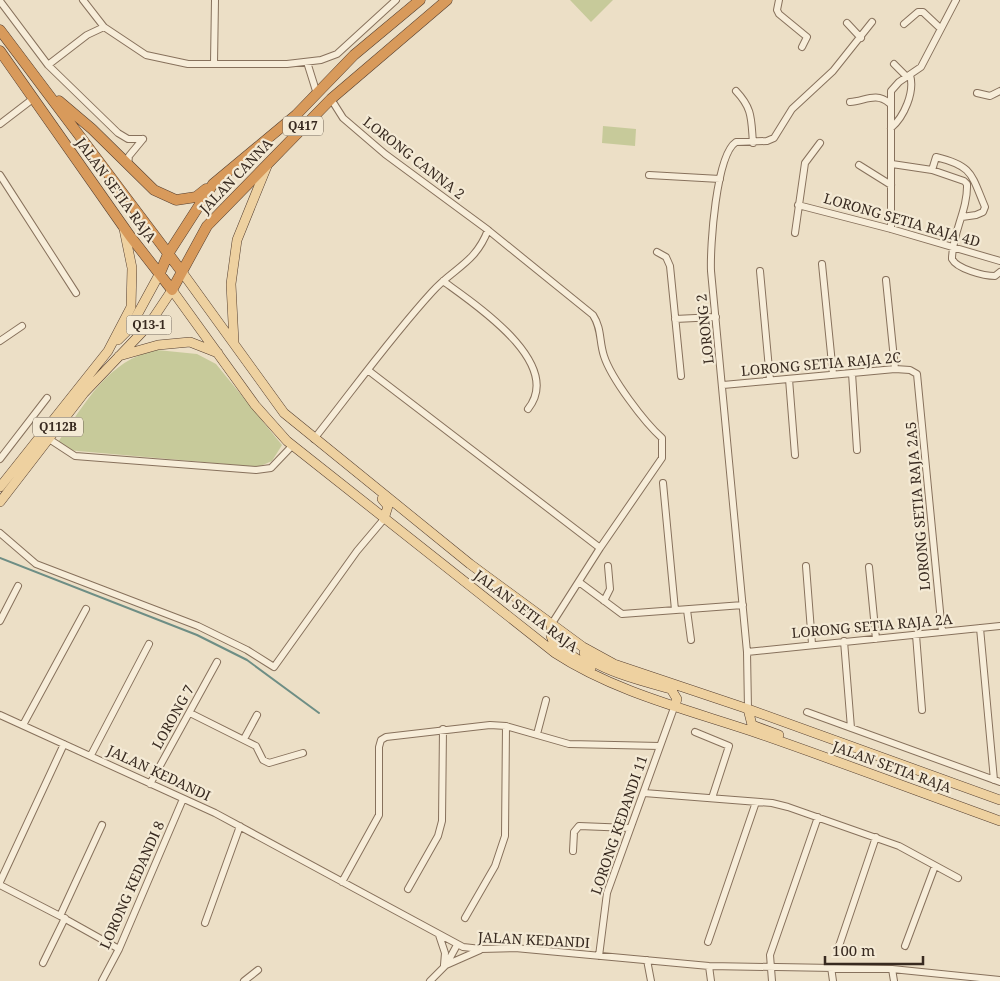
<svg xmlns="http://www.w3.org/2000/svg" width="1000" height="981" font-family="'Noto Serif',serif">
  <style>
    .green { fill: #c7ca9a }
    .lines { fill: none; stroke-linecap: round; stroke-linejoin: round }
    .stream { stroke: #6e8e85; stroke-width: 2 }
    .minor-casing { stroke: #87715c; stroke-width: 8 }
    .major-casing { stroke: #553f30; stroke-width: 10 }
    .highway-casing { stroke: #553f30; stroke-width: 11 }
    .minor { stroke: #f7edd9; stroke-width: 6 }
    .major { stroke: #eed1a0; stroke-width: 9 }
    .highway { stroke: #d89a5b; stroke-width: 10 }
    .labels { text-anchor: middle; stroke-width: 4.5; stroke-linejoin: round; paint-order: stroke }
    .shield { fill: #f4ead5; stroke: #706456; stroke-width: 1 }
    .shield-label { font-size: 12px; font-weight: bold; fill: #382a20 }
    .street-label { font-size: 14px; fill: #382a20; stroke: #f4ead5 }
  </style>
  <rect width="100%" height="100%" fill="#ecdfc6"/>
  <path class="green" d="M570 0H613L591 22Z
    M603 126 636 129 635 146 602 143Z
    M157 350 197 354 216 364 282 445 272 461 258 467 78 451 70 450 58 442C86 403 107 360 157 350Z"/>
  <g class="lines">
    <path class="stream" d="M0 558 197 635 247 660 319 713"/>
    <defs>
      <path id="minor" d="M83 0 104 27 146 55 188 64H287L321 60 337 54 396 0
        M779 0 777 10 779 14 807 37 802 47
        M0 1 48 65 118 133 128 139H143
        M847 23 861 38
        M904 24 918 12H923L940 28
        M307 62 317 94
        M214 63 215 0
        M894 64 907 77
        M48 65 87 35 104 27
        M736 91C753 109 751 119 753 143
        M977 93 990 96 1000 91
        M331 99 343 118 385 154 488 230 593 315C602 329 599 341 604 356 611 378 644 422 662 438V458L600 548 551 625
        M850 102C865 101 876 92 889 103
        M0 124 34 98
        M891 128C904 117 915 92 910 75
        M892 164 932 170 964 181 967 184C968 210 952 233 952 259 957 269 984 276 995 276L1000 272
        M128 165 129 156 143 139
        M859 165 891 185
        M932 170 936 157C973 166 971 174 985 207L983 212 976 215 962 217
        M0 175 76 293
        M649 175 720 179
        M798 205 891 229 1000 261
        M891 229V91L899 82 921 67 956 0
        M795 233 805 163 820 143
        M657 252 666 257 670 266 681 376
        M822 264 833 374
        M760 271 770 380
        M886 280 895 369
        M443 281C473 303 565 363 528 409
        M675 319 716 317
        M0 341 22 326
        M369 371 600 548
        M852 373 857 450
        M789 379 795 455
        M723 385 895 369 910 370 917 374 942 632
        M49 439 75 456 256 470 271 468 292 446
        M314 439C353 390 390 338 432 292 453 268 475 264 488 230
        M0 459 47 398
        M663 483 675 610
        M0 533 36 564 198 626 247 650 274 667 357 551 384 519
        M806 566 812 644
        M869 567 876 639
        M579 582 622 614 743 605
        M604 601 610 589 608 566
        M687 610 691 640
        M0 621 18 586
        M980 628 994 780
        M916 635 922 710
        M844 641 851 728
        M747 652 1000 626
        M748 709 747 652 711 271C710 247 716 155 736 142L767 141 774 138 792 109 833 71 872 22
        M807 712 1000 782
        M190 713 256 746 263 760 269 763 303 753
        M0 715 215 813 463 947 481 949 515 948 709 966 892 969 1000 980
        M23 725 86 609
        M695 732 729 746 712 798
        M537 734 546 700
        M244 739 257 715
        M91 755 149 644
        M150 784 217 662
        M644 793 772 803 788 807 899 846 958 878
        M573 851 574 832 579 826 630 828
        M0 882 64 744
        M342 882 379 815V747L381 740 386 737 490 725 506 726 569 744 660 746
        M0 885 60 916 102 825
        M408 889 438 836 442 821 443 729
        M60 916 119 949
        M465 918 495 866 505 836 506 726
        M205 923 240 826
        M439 935 445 953 444 965
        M708 942 756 802
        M839 946 876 837
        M905 946 935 866
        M599 956 607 893 675 705
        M647 960 651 981
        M43 963 65 918
        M446 965 480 950
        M709 966 711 981
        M831 967 833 981
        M892 969 894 981
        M102 981 119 949 183 799
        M244 981 258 970
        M430 981 446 965 457 945
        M772 981 770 955 818 817"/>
      <path id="major" d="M182 272 284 413 470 564 583 647 614 664 748 709 1000 800
        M118 340 130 328 160 273
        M234 342 231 284 237 240 267 166
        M119 356 158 345 190 342 218 353
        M0 487 108 351 131 307 132 268 124 229
        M382 499 388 506 384 519
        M0 502 84 393 148 326 172 290 255 405 287 441 555 653C613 691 685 709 751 731 835 760 917 791 1000 821
        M551 625V636L554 644 591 668
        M584 653C592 669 653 684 671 689L677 699 675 705
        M748 709 752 725 779 735"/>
      <path id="highway" d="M0 30 182 272
        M0 51 130 236 172 290 207 226 331 99 447 0
        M59 101 92 129 154 190 176 200 196 197 206 189
        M160 273 168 254 213 184 296 115 354 55 420 0"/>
    </defs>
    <use href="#minor" class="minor-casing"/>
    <use href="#major" class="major-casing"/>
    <use href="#highway" class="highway-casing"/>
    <use href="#minor" class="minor"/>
    <use href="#major" class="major"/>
    <use href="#highway" class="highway"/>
  </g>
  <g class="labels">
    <g class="shield">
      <rect x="283" y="116.5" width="40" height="19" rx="4"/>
      <rect x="126.5" y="315.5" width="45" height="19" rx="4"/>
      <rect x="33" y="417.5" width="50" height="19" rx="4"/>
    </g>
    <g class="shield-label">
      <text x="303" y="130">Q417</text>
      <text x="149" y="329">Q13-1</text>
      <text x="58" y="431">Q112B</text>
    </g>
    <g class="street-label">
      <text transform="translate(414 158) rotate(38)" y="5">LORONG CANNA 2</text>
      <text transform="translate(236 176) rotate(-46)" y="5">JALAN CANNA</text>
      <text transform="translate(116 190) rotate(54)" y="5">JALAN SETIA RAJA</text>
      <text transform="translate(902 220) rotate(16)" y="5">LORONG SETIA RAJA 4D</text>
      <text transform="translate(705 329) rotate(-96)" y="5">LORONG 2</text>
      <text transform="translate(821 364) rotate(-5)" y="5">LORONG SETIA RAJA 2C</text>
      <text transform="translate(918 506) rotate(-95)" y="5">LORONG SETIA RAJA 2A5</text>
      <text transform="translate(526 611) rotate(37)" y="5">JALAN SETIA RAJA</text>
      <text transform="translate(872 626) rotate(-5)" y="5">LORONG SETIA RAJA 2A</text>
      <text transform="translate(173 717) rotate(-61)" y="5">LORONG 7</text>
      <text transform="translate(892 767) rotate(20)" y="5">JALAN SETIA RAJA</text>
      <text transform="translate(159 773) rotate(25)" y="5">JALAN KEDANDI</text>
      <text transform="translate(619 825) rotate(-71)" y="5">LORONG KEDANDI 11</text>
      <text transform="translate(132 885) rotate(-66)" y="5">LORONG KEDANDI 8</text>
      <text transform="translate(534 940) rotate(3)" y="5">JALAN KEDANDI</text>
    </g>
  </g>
  <path d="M825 956v8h98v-8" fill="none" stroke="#382a20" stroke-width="2.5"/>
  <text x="832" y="956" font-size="15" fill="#382a20" stroke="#f4ead5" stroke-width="4" paint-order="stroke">100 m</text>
</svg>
